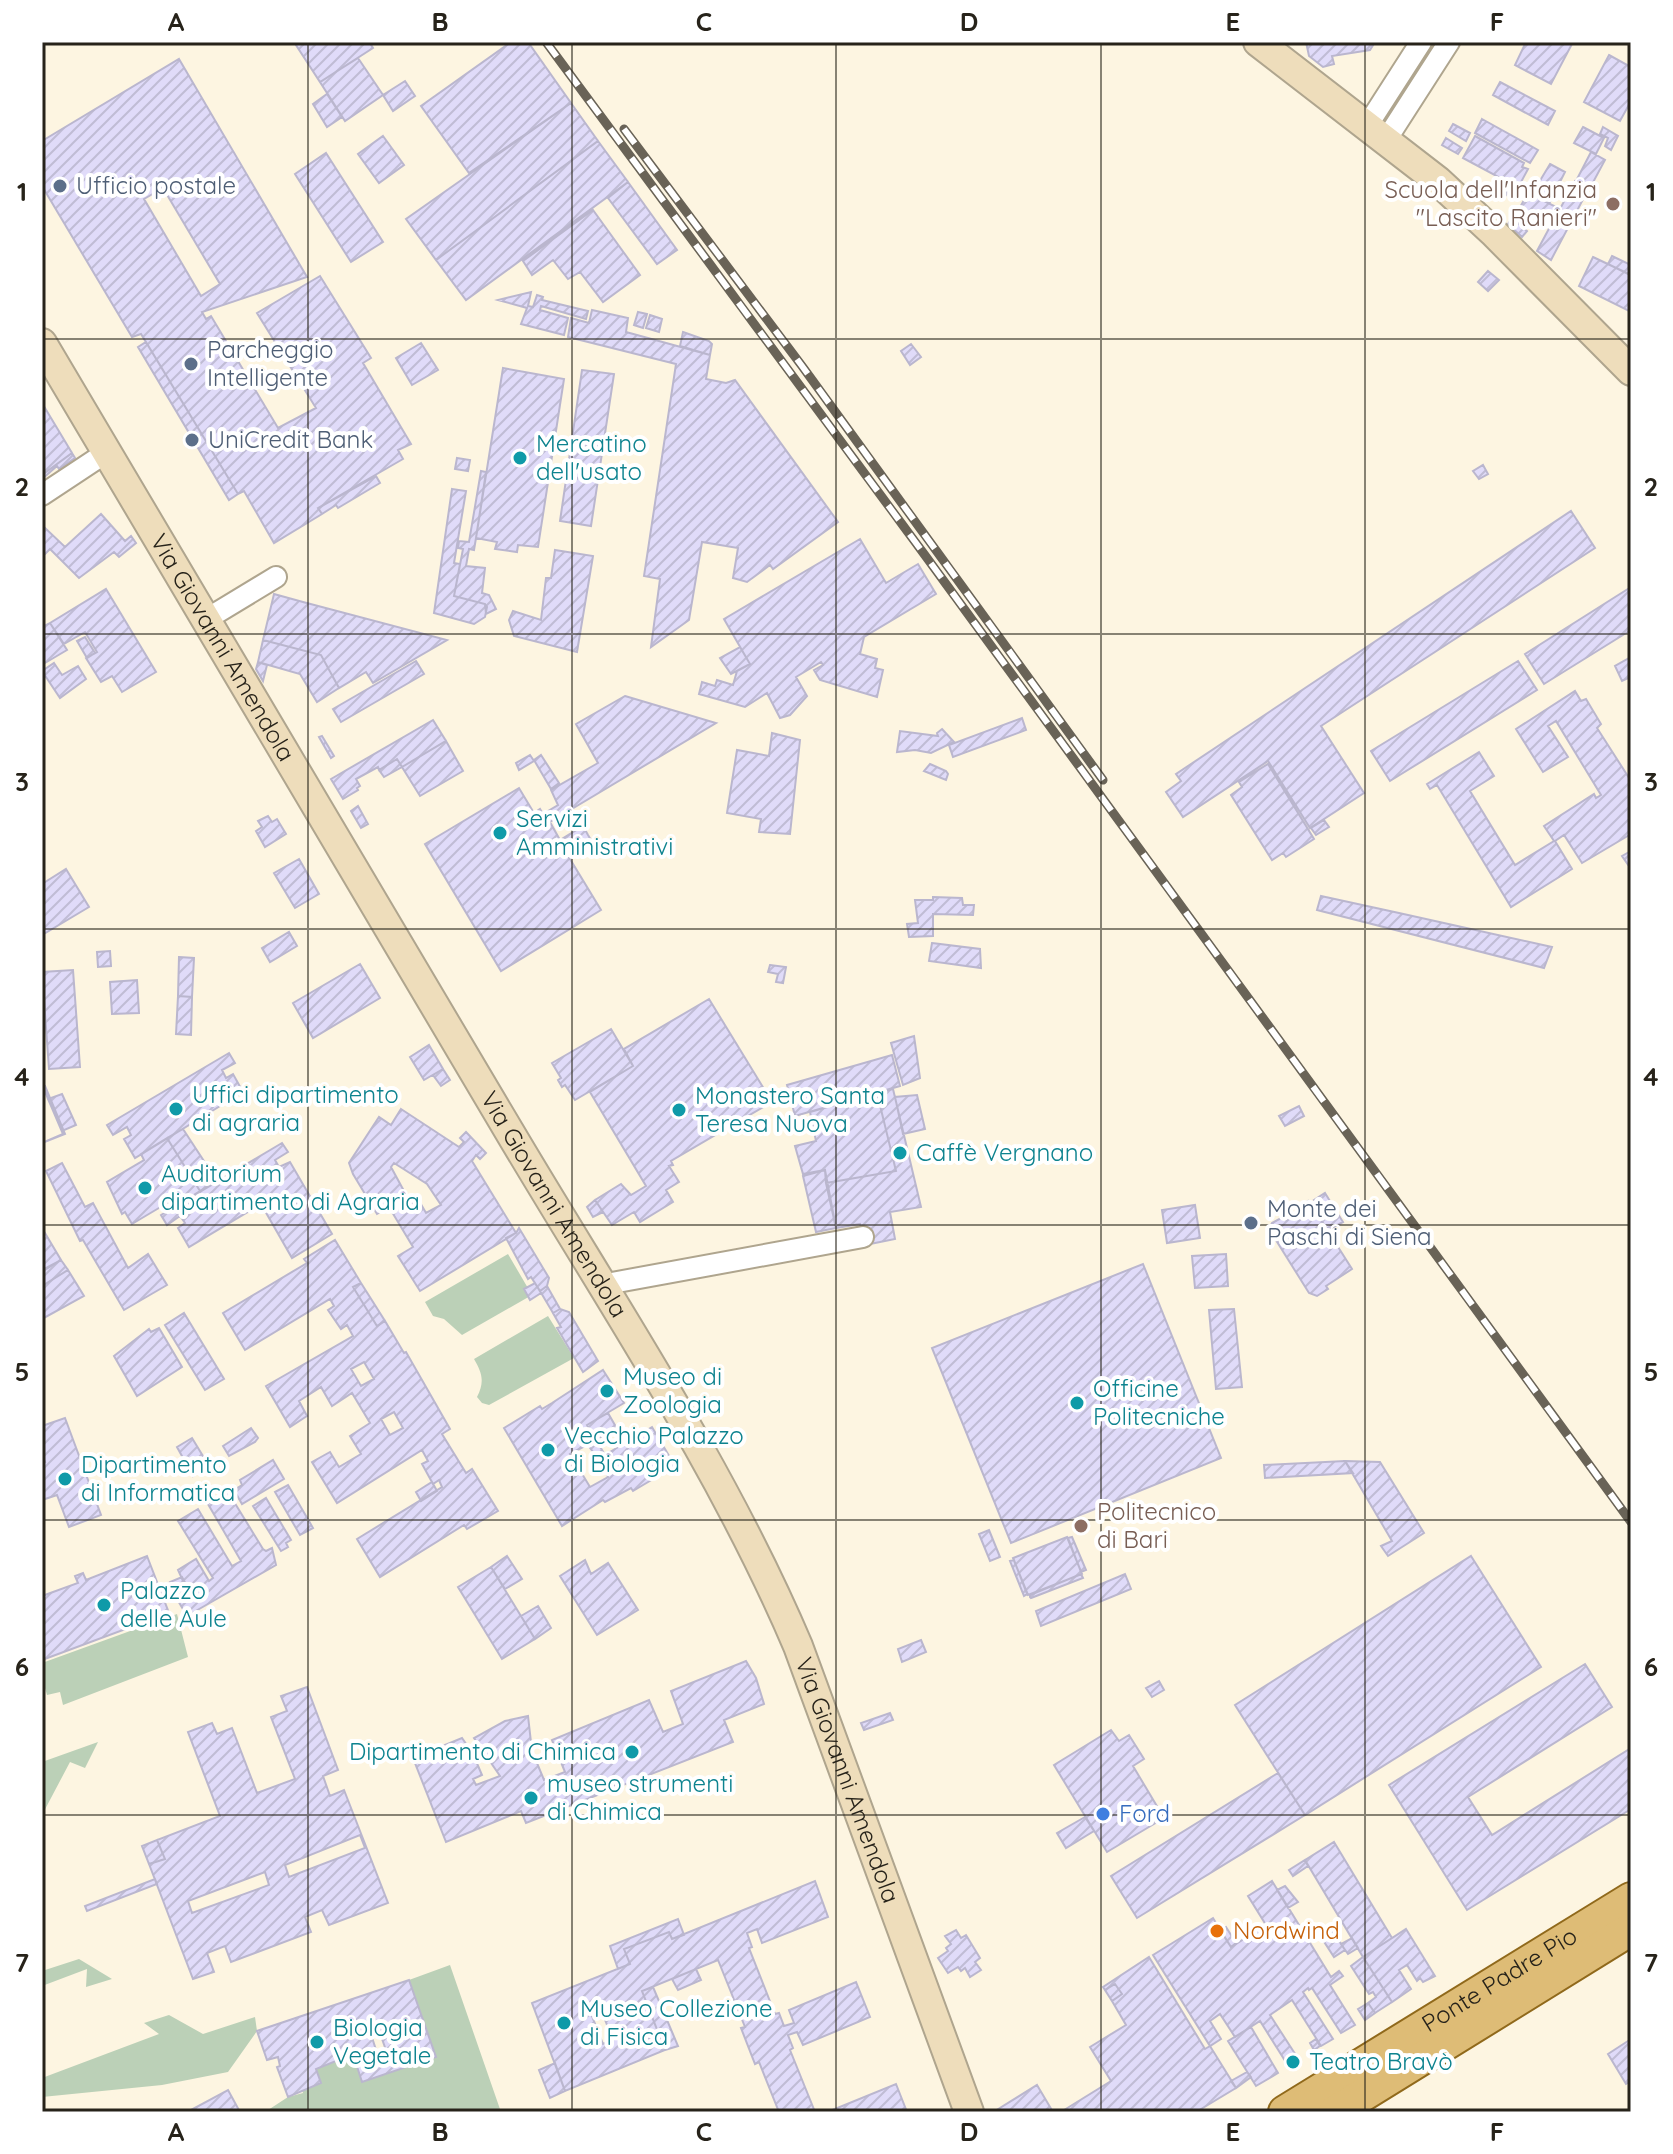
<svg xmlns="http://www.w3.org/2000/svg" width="1673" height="2154" font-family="Quicksand,sans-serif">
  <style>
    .green { fill: #bbd0b7 }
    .building { fill: url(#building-hatch); stroke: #bab6ce; stroke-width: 2; fill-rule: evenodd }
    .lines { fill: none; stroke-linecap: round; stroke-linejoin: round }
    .street-casing { stroke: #afa58e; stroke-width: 24 }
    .secondary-casing { stroke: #afa58e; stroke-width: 32 }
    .primary-casing { stroke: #90691b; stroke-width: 36 }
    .street { stroke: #fff; stroke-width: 20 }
    .secondary { stroke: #edb; stroke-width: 28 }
    .primary { stroke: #debc76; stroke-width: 32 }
    .rail-casing { stroke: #696357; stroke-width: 9 }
    .rail { stroke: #fff; stroke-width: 6; stroke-dasharray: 18; stroke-linecap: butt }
    .grid { fill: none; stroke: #27231a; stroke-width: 2; stroke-opacity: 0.55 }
    .service-dot { fill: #5c6f8a; stroke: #fff; stroke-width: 3 }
    .education-dot { fill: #8d6e63; stroke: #fff; stroke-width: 3 }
    .culture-dot { fill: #0f9aa8; stroke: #fff; stroke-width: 3 }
    .shop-dot { fill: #3f7fe0; stroke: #fff; stroke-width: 3 }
    .food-dot { fill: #e8710a; stroke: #fff; stroke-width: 3 }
    .labels { text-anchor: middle; stroke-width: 8; stroke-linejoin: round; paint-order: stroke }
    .service-label { font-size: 24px; fill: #4e5e75; stroke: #fff; text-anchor: start }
    .education-label { font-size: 24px; fill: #785e54; stroke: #fff; text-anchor: end }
    .culture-label { font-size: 24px; fill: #0d838f; stroke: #fff; text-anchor: start }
    .street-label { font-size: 24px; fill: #27231a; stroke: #fff }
    .shop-label { font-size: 24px; fill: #366cbe; stroke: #fff; text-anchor: start }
    .food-label { font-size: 24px; fill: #c56008; stroke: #fff; text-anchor: start }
    .neatline { fill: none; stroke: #27231a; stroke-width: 3 }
    .grid-label { font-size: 26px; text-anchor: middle; font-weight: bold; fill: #27231a }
  </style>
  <defs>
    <pattern id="building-hatch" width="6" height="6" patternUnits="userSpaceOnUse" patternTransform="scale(2)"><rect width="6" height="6" fill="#e0dbf9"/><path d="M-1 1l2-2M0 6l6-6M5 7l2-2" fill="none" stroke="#c0bcd5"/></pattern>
  </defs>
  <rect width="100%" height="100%" fill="#fdf5e1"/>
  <path class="green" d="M508 1254 532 1295 462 1335 444 1319 433 1316 425 1302Z
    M548 1316 574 1358 489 1405 482 1403 477 1397C485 1381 482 1373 474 1359Z
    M177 1614 188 1657 63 1705 60 1692 47 1695 42 1678V1663Z
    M98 1742 85 1768 70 1762 42 1815V1762Z
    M79 1959 112 1979 86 1987 87 1969 42 1986V1971Z
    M450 1965 501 2112H265L288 2097 303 2093 302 2089 316 2069 353 2054 363 2081 436 2057 409 1980Z
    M169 2015 203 2034 255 2017 257 2031 228 2072 162 2085 42 2097V2078L159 2034 144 2023Z"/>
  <path class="building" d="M294 42H371L370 43 373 48 320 82Z
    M511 42H528L571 103 469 173 421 106Z
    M1306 42H1375L1370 50 1332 56 1334 64 1323 67 1309 56Z
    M1526 42H1573L1551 84 1515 65Z
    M1609 55 1631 67V101L1620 121 1584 102Z
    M358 58 383 95 345 121 320 82Z
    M179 59 307 277 202 312 206 319 211 316 278 428 316 408 257 313 320 276 371 358 363 363 411 444 398 450 403 459 318 508 322 514 274 543 244 491 238 494 141 334 132 337 42 186V141ZM163 188 220 284 201 296 144 199Z
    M405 81 415 96 393 111 383 95Z
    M1500 82 1555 111 1548 125 1493 95Z
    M327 94 342 117 327 127 313 104Z
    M571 103 598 141 436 260 406 219Z
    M1482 119 1538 150 1530 163 1475 133Z
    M1453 124 1470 133 1466 141 1449 131Z
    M1583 127 1604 138 1596 154 1574 143Z
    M1603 127 1618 136 1611 150 1605 146 1608 138 1600 134Z
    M383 136 404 165 379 183 358 154Z
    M1475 136 1524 163 1522 167 1528 169 1520 184 1517 182 1515 186 1463 158Z
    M1446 138 1462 148 1458 154 1442 145Z
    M598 141 628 182 466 300 436 260Z
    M1591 152 1605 160 1590 188 1576 181Z
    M326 153 383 242 351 262 295 174Z
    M1550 164 1565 172 1550 202 1532 194Z
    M1575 181 1589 188 1551 260 1537 251 1552 223 1519 209 1528 193 1560 209Z
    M628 182 677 250 657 264 608 198Z
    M1489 191a9 9 0 1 1 18 0a9 9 0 1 1-18 0Z
    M593 210 640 275 603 302 580 272 568 279 553 260 532 275 523 261Z
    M1512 218 1527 231 1522 237 1508 224Z
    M1612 256 1631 265 1630 275 1608 264Z
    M1593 257 1631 275V312L1579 286Z
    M1488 271 1499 280 1488 291 1478 282Z
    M531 292 528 306 533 307 537 295 543 297 542 300 588 311 586 319 541 306 540 310 568 318 564 335 521 324 527 308 498 300Z
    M592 310 628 318 626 332 710 355 706 379 726 383 735 380 838 522 773 569 770 565 747 582 733 578 738 548 702 542 689 620 651 647 660 579 644 576 676 364 568 337 571 318 589 323Z
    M638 312 647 314 643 328 634 325Z
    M650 315 662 319 659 332 646 328Z
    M683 332 709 341 712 344 710 355 680 346Z
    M146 342 238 494 229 500 138 347Z
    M421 343 438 370 412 385 396 358Z
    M911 344 921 357 910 365 901 351Z
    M503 368 564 379 538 547 518 545 517 552 495 549 497 542 476 538Z
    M582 370 614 374 591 526 560 521Z
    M42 403 72 453 42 475Z
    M72 453 75 458 59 469 57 466 42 479V475Z
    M457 458 470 460 468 471 455 469Z
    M1483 465 1488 474 1479 479 1473 471Z
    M481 471 486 472 476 538 474 550 469 549 466 566 485 568 482 593 489 595 496 609 486 614 485 604 454 596 463 549 458 548 459 541 469 542Z
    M376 476 380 483 338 508 336 505 322 514 318 508Z
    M452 489 466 491 454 563 460 564 454 596 485 604 487 607 485 617 474 624 434 613Z
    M1571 511 1595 548 1321 726 1364 793 1310 828 1268 761 1183 817 1166 792 1181 781 1176 774Z
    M101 514 125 541 131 536 136 543 119 557 114 552 79 578 50 549 42 557V525L65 547Z
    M860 539 886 583 918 564 936 594 864 637 860 654 877 659 875 668 883 670 877 697 820 680 814 670 823 665 821 662 796 677 807 696 790 715 780 718 767 693 745 707 699 694 702 682 715 686 717 680 733 685 737 671 750 664 724 619Z
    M555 550 593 556 577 652 514 636 509 620 513 611 541 620 546 578H551Z
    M1631 587V630L1544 684 1525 654Z
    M106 589 156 672 122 692 112 676 101 682 86 658 97 652 85 632 64 644 50 623Z
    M274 594 303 602 447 640 373 683 366 672 339 688 321 655 263 640Z
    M50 623 67 650 45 663 42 658V627Z
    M85 637 95 653 87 658 77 641Z
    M263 640 321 655 339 688 317 702 300 674 258 662Z
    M740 647 750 664 731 674 720 658Z
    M1631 657V682L1628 678 1622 681 1615 666Z
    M416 661 424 674 341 722 333 709Z
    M1518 661 1537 690 1390 781 1371 751Z
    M258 662 267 665 263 681 256 669Z
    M54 663 62 675 78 666 86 679 60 698 42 671Z
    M1575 691 1581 701 1586 699 1601 724 1597 728 1631 781V834L1582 863 1564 835 1555 841 1572 869 1511 907 1437 785 1430 789 1427 784 1479 752 1494 776 1470 791 1515 865 1554 841 1544 826 1594 794 1596 798 1601 795 1556 721 1548 726 1568 757 1543 772 1516 729Z
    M625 696 716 723 550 822 560 840 583 826 588 835 591 840 567 854 601 910 501 971 425 844 519 788 534 813 540 809 543 814 558 805 551 790 598 763 576 724Z
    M1022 718 1026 730 953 757 949 745Z
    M433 720 446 741 402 767 397 759 379 770 378 767 356 779 360 786 357 788 358 790 343 799 331 779Z
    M942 729 954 742 931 753 915 750 897 752 900 731 938 736 937 733Z
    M772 733 800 740 790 834 759 832 761 819 727 813 737 750 769 756Z
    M322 736 334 756 331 758 319 737Z
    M446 741 463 771 420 796 402 767Z
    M530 755 534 761 519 770 516 763Z
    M541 755 559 783 551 789 534 760Z
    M397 759 402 767 384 777 379 770Z
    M930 764 946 771 948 774 946 780 924 771Z
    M1268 764 1314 839 1286 857 1283 853 1272 860 1231 795 1242 787 1239 782Z
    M358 806 368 824 361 828 351 811Z
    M268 816 272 822 277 819 286 834 265 847 256 831 262 827 258 821Z
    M1324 820 1329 827 1316 835 1311 828Z
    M1631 851V869L1622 856Z
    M299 859 319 894 295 908 274 873Z
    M66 869 89 907 42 935V884Z
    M1321 896 1399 913 1552 947 1544 968 1317 910Z
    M933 897 962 898 963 905H974L973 915 933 914V936L909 937 907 924 918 923 915 900H933Z
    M289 932 297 946 270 962 262 948Z
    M932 943 980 949 981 968 929 961Z
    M110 951 111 966 98 967 97 952Z
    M179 957 194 958 192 997 178 996Z
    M360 964 380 998 313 1038 293 1003Z
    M770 965 786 967 783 983 776 982 778 974 768 972Z
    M73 970 80 1067 49 1069 42 972Z
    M137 980 139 1013 112 1014 110 982Z
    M178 996 192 997 191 1035 176 1034Z
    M709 999 772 1102 671 1161 673 1165 669 1166 679 1182 666 1190 673 1202 640 1222 634 1212 612 1225 595 1200 621 1184 631 1195 646 1186 590 1092 633 1066 624 1049Z
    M611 1029 633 1066 575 1100 565 1085 562 1087 558 1080 561 1078 552 1063Z
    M914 1036 920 1078 903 1085 891 1043Z
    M429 1045 443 1069 424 1080 410 1057Z
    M229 1053 235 1063 222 1070 226 1078 233 1074 243 1092 135 1158 124 1139 131 1135 127 1127 113 1135 107 1125Z
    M892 1055 900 1086 795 1116 787 1085Z
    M443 1069 450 1080 441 1086 433 1075Z
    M45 1086 65 1134 42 1143V1087Z
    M43 1087 63 1134 42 1143V1087Z
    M893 1089 921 1207 890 1212 895 1239 865 1245 860 1224 836 1228 826 1183 896 1171 877 1093Z
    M877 1093 896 1171 826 1183 825 1170 803 1174 795 1146 816 1141 810 1112Z
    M62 1094 76 1125 62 1131 48 1099Z
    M917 1095 925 1129 903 1134 895 1097Z
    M1299 1106 1304 1116 1285 1126 1279 1116Z
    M401 1109 459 1147 464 1142 460 1138 466 1132 486 1153 480 1159 476 1155 472 1161 516 1233 420 1291 398 1256 413 1247 389 1207 377 1214 353 1174 349 1163 379 1117 391 1125ZM394 1163 427 1184 441 1205 426 1213 418 1199 411 1204 391 1167Z
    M183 1129 217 1181 200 1191 167 1138Z
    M167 1138 200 1191 173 1208 169 1202 132 1224 125 1212 122 1214 107 1182 144 1160 141 1154Z
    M282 1143 288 1152 275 1160 279 1167 290 1162 332 1234 292 1258 261 1204 189 1247 178 1228 185 1223 180 1216 167 1225 161 1215Z
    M62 1163 85 1207 93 1203 128 1268 148 1254 167 1285 124 1310 83 1240 80 1241 46 1171Z
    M825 1170 836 1228 816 1232 803 1176Z
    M1325 1193 1343 1222 1328 1230 1321 1220 1326 1217 1314 1200Z
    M595 1200 603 1212 593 1217 587 1207Z
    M1285 1200 1294 1215 1286 1220 1273 1206Z
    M1308 1201 1310 1205 1314 1202 1325 1218 1321 1220 1352 1269 1326 1286 1328 1289 1317 1296 1309 1293 1269 1229 1272 1223 1283 1217 1286 1220 1299 1212 1297 1208Z
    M1195 1205 1200 1238 1167 1243 1162 1210Z
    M42 1228 61 1260 43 1271 42 1270Z
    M519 1228 549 1278 547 1286 540 1291 531 1277 528 1279 506 1238 516 1233Z
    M335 1240 361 1283 353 1287 377 1326 385 1321 404 1353 406 1352 450 1429 442 1434 466 1473 472 1469 498 1511 467 1529 464 1525 380 1577 357 1539 442 1487 439 1480 433 1484 422 1464 428 1461 422 1450 337 1503 312 1462 330 1452 339 1467 361 1454 350 1436 370 1423 352 1393 332 1406 321 1387 299 1401 307 1416 290 1427 266 1386 353 1336 347 1325 341 1329 328 1310 334 1306 330 1299 245 1350 223 1313 307 1263 304 1259ZM364 1362 374 1379 361 1386 351 1369ZM394 1412 403 1428 390 1435 381 1419Z
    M1226 1254 1228 1286 1195 1288 1192 1256Z
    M61 1260 68 1270 42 1286V1270Z
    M1143 1264 1221 1458 1011 1543 932 1348Z
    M68 1270 84 1296 42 1319V1286Z
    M361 1283 385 1321 377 1326 353 1287Z
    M535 1283 541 1293 530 1300 524 1289Z
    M547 1286 560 1309 553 1313 540 1291Z
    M560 1309 569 1312 598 1361 583 1372 557 1328 561 1327 553 1313Z
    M1234 1309 1242 1387 1216 1389 1209 1310Z
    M184 1313 224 1379 205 1390 165 1325Z
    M159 1328 182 1367 137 1396 114 1356 149 1329 151 1332Z
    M603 1370 624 1403 587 1425 596 1440 570 1454 590 1487 608 1477 598 1459 652 1427 675 1466 633 1491 631 1488 605 1502 603 1500 562 1526 504 1428 540 1406 542 1409 552 1403Z
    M608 1413 616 1427 596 1440 587 1425Z
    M65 1418 101 1515 69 1527 57 1495 42 1500V1463L45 1462 42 1455V1426Z
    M251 1428 258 1438 255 1442 229 1456 223 1446Z
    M192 1438 209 1466 193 1476 177 1447Z
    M596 1440 605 1455 598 1459 588 1445Z
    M273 1460 284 1479 242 1504 234 1490 242 1485 240 1480Z
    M1345 1461 1380 1462 1424 1533 1388 1556 1381 1546 1392 1541Z
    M1345 1461 1353 1473 1265 1478 1264 1465Z
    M432 1482 437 1491 421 1501 416 1492Z
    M288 1485 313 1528 300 1535 275 1492Z
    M228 1492 263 1549 266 1551 272 1548 276 1565 187 1616 177 1599 188 1592 178 1570 196 1559 209 1581 213 1578 178 1521 198 1509 232 1566 241 1561 208 1504Z
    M266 1498 291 1540 286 1543 288 1547 281 1551 253 1506Z
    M989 1530 1000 1557 990 1561 979 1534Z
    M1067 1537 1082 1574 1028 1595 1013 1558Z
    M1072 1537 1086 1570 1081 1572 1068 1538Z
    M147 1556 169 1613 42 1660V1596L78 1583 75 1576 83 1573 86 1580Z
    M507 1556 522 1579 505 1589 491 1567Z
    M1471 1556 1541 1667 1305 1815 1235 1705Z
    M585 1560 591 1574 608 1563 638 1610 597 1635 560 1576Z
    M1014 1560 1027 1594 1024 1596 1010 1561Z
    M491 1567 535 1639 502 1659 458 1587Z
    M1081 1574 1083 1578 1031 1598 1030 1597V1595Z
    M1125 1574 1131 1589 1041 1626 1036 1611Z
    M182 1577 188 1588 175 1595 170 1582Z
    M538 1606 551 1628 535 1639 521 1616Z
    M921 1640 926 1652 902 1662 898 1649Z
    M746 1661 756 1678 764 1704 724 1720 733 1742 526 1823 521 1811 446 1842 413 1758 462 1738 473 1754 482 1775 473 1779 476 1785 500 1776 474 1738 505 1721 528 1716 532 1751 544 1780 565 1772 552 1740 649 1700 663 1732 683 1724 671 1691Z
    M1585 1664 1612 1707 1468 1797 1492 1835 1631 1748V1809L1467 1910 1389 1785Z
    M1159 1681 1164 1690 1152 1697 1146 1688Z
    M307 1687 338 1770 323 1776 330 1796 344 1790 388 1903 329 1925 322 1910 305 1917 311 1932 231 1962 225 1946 207 1953 214 1972 193 1979 149 1864 165 1859 157 1840 220 1816 188 1732 212 1723 217 1734 232 1728 257 1793 295 1779 271 1717 287 1711 281 1696ZM360 1835 365 1848 289 1877 285 1865ZM265 1872 269 1885 192 1913 188 1901Z
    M890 1713 893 1720 864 1730 861 1723Z
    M1111 1730 1119 1741 1129 1735 1144 1759 1133 1766 1164 1818 1107 1852 1054 1765Z
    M1278 1773 1305 1815 1137 1918 1111 1876Z
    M1085 1817 1094 1831 1066 1848 1057 1833Z
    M157 1840 165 1859 149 1864 142 1846Z
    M1334 1842 1392 1938 1363 1957 1305 1860Z
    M1305 1860 1308 1866 1293 1876 1289 1870Z
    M155 1879 157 1884 87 1911 85 1906Z
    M815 1881 828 1917 762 1943 757 1929 747 1933 752 1947 749 1948 775 2014 779 2013 784 2026 794 2023 789 2010 856 1982 870 2017 803 2045 797 2032 788 2035 793 2048 790 2050 815 2112H779L759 2062 755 2064 741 2028 745 2027 718 1960 642 1991 665 2050 565 2091 532 2003 630 1964 624 1949 669 1932 672 1939ZM598 2002 613 2040 603 2044 588 2006Z
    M1272 1881 1331 1977 1339 1971 1343 1976 1330 1985 1355 2025 1341 2033 1312 1988 1309 1990 1308 1988 1303 1992 1333 2039 1321 2046 1292 2000 1270 2015 1299 2060 1289 2067 1260 2021 1235 2037 1220 2014 1210 2021 1221 2039 1210 2046 1153 1955 1213 1918 1231 1947 1266 1925 1248 1896Z
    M1285 1886 1298 1902 1288 1908 1277 1890Z
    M678 1919 684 1935 672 1939 669 1932 624 1949 630 1964 618 1969 610 1946Z
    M1226 1927 1236 1943 1231 1947 1220 1930Z
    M1406 1929 1435 1976 1423 1982 1420 1978 1417 1981 1407 1965 1399 1970 1411 1989 1392 2002 1363 1957Z
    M956 1930 961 1938 966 1935 980 1958 975 1962 981 1970 970 1977 965 1968 961 1971 958 1967 948 1973 938 1958 948 1951 946 1948 951 1944 945 1936Z
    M1332 1930 1345 1950 1334 1957 1321 1937Z
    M1352 1938 1358 1948 1348 1954 1341 1944Z
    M1149 1957 1205 2049 1210 2046 1236 2088 1196 2112H1061L1111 2081 1090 2047 1126 2025 1112 2001 1122 1994 1115 1984 1105 1990 1103 1987Z
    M1363 1957 1392 2002 1375 2013 1368 2003 1376 1997 1373 1992 1369 1994 1351 1966Z
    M696 1969 701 1980 678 1990 672 1979Z
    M409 1980 436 2057 362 2082 353 2054 316 2069 321 2083 288 2097 277 2067 280 2066 278 2057 267 2060 257 2031ZM375 2019 387 2053 378 2056 367 2022Z
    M1115 1984 1122 1994 1112 2001 1105 1990Z
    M653 1987 678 2046 665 2050 642 1991Z
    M1368 2003 1375 2013 1365 2020 1358 2009Z
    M1251 2027 1278 2073 1256 2086 1228 2041Z
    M1316 2039 1320 2046 1314 2050 1310 2043Z
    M1631 2039V2081L1626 2084 1608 2054Z
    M555 2063 565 2091 550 2098 539 2070Z
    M1247 2072 1251 2077 1236 2088 1231 2081Z
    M896 2084 907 2112H830V2111Z
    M1037 2085 1053 2112H995V2111Z
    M228 2090 240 2112H190L189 2111Z"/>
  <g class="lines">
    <defs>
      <path id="street" d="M1367 126 1421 42
        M1386 140 1449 42
        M42 495 107 452
        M205 620 276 577
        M601 1285 863 1237"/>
      <g id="secondary">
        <path d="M1258 42 1438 181 1493 232 1631 371"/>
        <path id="s1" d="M42 343C198 606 353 869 509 1131 609 1300 721 1465 798 1646L969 2112"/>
      </g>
      <g id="primary">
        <path id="s2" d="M1285 2112 1631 1899"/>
        <path d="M1335 2112 1631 1929"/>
      </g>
    </defs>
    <use href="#street" class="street-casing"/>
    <use href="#secondary" class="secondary-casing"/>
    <use href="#primary" class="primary-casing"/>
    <use href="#street" class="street"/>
    <use href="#secondary" class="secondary"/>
    <use href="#primary" class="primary"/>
    <defs>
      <path id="rail" d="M546 42 927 558 1631 1522
        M624 129 802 366 1103 780"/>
    </defs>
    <use href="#rail" class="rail-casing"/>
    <use href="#rail" class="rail"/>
  </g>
  <path class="grid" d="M308 42V2112M572 42V2112M836 42V2112M1101 42V2112M1365 42V2112M42 339H1631M42 634H1631M42 929H1631M42 1225H1631M42 1520H1631M42 1815H1631"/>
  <g class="service-dot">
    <circle cx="60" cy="186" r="8"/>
    <circle cx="191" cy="364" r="8"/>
    <circle cx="192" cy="440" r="8"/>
    <circle cx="1251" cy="1223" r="8"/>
  </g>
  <g class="education-dot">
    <circle cx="1613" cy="204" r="8"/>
    <circle cx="1081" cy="1526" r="8"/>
  </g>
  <g class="culture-dot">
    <circle cx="520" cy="458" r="8"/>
    <circle cx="500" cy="833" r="8"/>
    <circle cx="176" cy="1109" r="8"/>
    <circle cx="679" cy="1110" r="8"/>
    <circle cx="900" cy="1153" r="8"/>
    <circle cx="145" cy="1188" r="8"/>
    <circle cx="607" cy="1391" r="8"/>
    <circle cx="1077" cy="1403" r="8"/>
    <circle cx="548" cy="1450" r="8"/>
    <circle cx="65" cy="1479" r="8"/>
    <circle cx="104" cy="1605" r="8"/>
    <circle cx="632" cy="1752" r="8"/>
    <circle cx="531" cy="1798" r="8"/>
    <circle cx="564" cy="2023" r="8"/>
    <circle cx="317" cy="2042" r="8"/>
    <circle cx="1293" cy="2062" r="8"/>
  </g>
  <circle class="shop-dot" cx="1103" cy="1814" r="8"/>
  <circle class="food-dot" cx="1217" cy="1931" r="8"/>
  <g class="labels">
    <g class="service-label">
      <text x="76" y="194">Ufficio postale</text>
      <text x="207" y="358">Parcheggio<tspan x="207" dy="28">Intelligente</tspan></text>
      <text x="208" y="448">UniCredit Bank</text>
      <text x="1267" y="1217">Monte dei<tspan x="1267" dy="28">Paschi di Siena</tspan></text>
    </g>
    <g class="education-label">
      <text x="1597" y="198">Scuola dell'Infanzia<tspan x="1597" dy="28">"Lascito Ranieri"</tspan></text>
      <text x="1097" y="1520" text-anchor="start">Politecnico<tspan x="1097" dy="28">di Bari</tspan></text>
    </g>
    <g class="culture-label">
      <text x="536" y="452">Mercatino<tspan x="536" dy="28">dell'usato</tspan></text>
      <text x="516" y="827">Servizi<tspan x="516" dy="28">Amministrativi</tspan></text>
      <text x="192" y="1103">Uffici dipartimento<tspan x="192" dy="28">di agraria</tspan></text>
      <text x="695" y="1104">Monastero Santa<tspan x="695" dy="28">Teresa Nuova</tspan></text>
      <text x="916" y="1161">Caffè Vergnano</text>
      <text x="161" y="1182">Auditorium<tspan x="161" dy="28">dipartimento di Agraria</tspan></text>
      <text x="623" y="1385">Museo di<tspan x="623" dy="28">Zoologia</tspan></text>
      <text x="1093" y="1397">Officine<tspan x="1093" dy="28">Politecniche</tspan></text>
      <text x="564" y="1444">Vecchio Palazzo<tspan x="564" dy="28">di Biologia</tspan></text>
      <text x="81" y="1473">Dipartimento<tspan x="81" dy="28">di Informatica</tspan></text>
      <text x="120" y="1599">Palazzo<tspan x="120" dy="28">delle Aule</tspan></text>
      <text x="616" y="1760" text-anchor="end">Dipartimento di Chimica</text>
      <text x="547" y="1792">museo strumenti<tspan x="547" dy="28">di Chimica</tspan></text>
      <text x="580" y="2017">Museo Collezione<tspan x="580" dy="28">di Fisica</tspan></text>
      <text x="333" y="2036">Biologia<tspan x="333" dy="28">Vegetale</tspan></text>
      <text x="1309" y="2070">Teatro Bravò</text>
    </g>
    <g class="street-label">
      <text dy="8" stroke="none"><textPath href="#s1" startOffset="354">Via Giovanni Amendola</textPath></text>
      <text dy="8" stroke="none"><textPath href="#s1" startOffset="1002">Via Giovanni Amendola</textPath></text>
      <text dy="8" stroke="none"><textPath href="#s1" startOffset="1650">Via Giovanni Amendola</textPath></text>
      <text dy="8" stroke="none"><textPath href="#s2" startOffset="252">Ponte Padre Pio</textPath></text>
    </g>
    <g class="shop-label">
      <text x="1119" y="1822">Ford</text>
    </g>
    <g class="food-label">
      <text x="1233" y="1939">Nordwind</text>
    </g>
  </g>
  <rect width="1673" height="2154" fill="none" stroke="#ffffff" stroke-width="88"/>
  <rect x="44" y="44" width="1585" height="2066" class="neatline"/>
  <g class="grid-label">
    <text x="176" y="31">A</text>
    <text x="440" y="31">B</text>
    <text x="704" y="31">C</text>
    <text x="969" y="31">D</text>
    <text x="1233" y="31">E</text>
    <text x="1497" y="31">F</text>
    <text x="22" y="201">1</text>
    <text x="1651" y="201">1</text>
    <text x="22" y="496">2</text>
    <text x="1651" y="496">2</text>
    <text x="22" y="791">3</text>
    <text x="1651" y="791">3</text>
    <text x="22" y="1086">4</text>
    <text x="1651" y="1086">4</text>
    <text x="22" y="1381">5</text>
    <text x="1651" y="1381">5</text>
    <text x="22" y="1676">6</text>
    <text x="1651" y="1676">6</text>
    <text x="22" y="1972">7</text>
    <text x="1651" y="1972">7</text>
    <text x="176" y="2141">A</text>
    <text x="440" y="2141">B</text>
    <text x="704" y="2141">C</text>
    <text x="969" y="2141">D</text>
    <text x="1233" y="2141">E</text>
    <text x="1497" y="2141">F</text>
  </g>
</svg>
